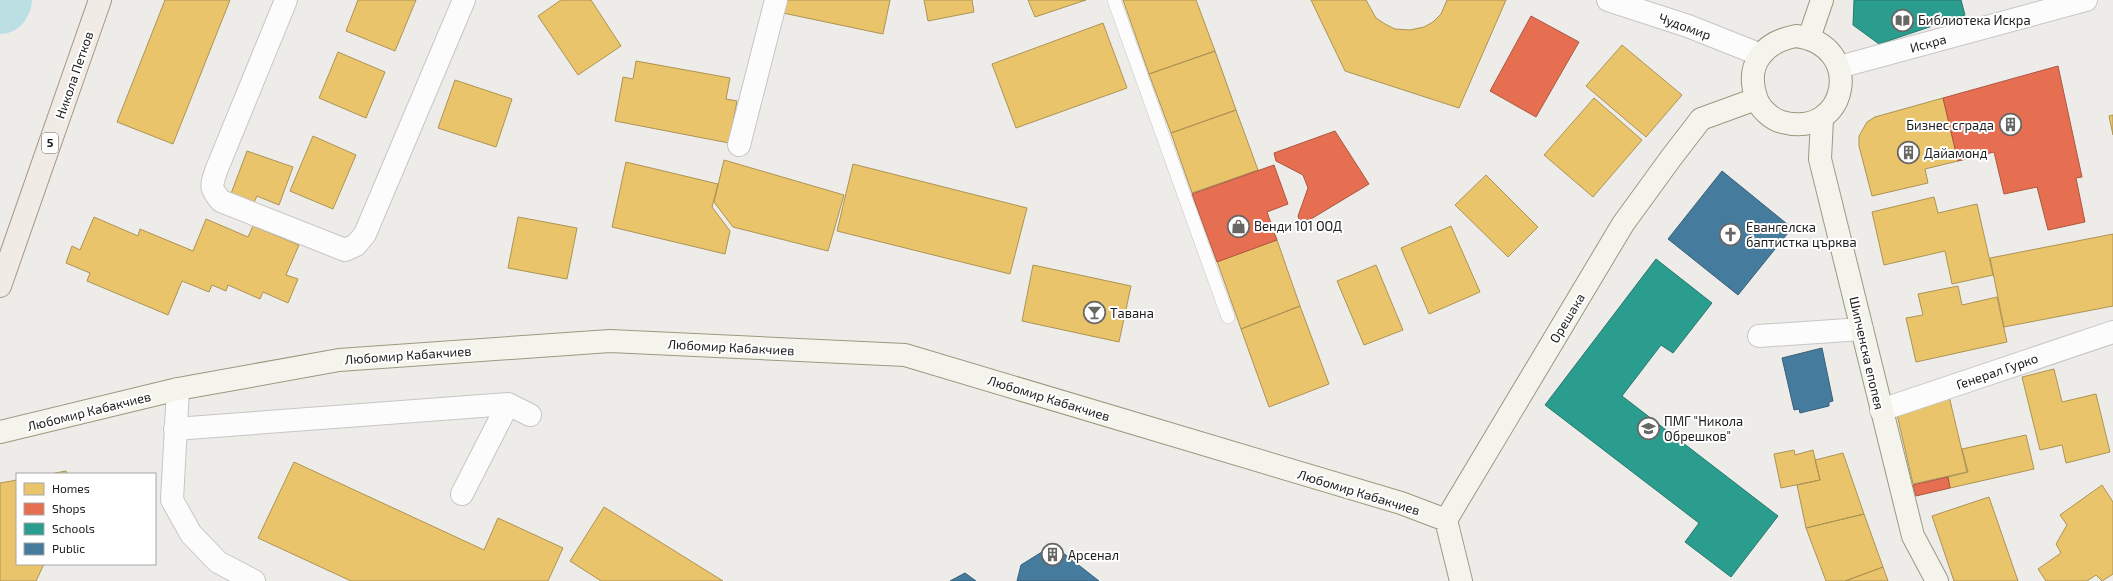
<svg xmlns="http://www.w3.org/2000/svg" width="2113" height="581" font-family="'Exo 2',sans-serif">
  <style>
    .homes { fill: #e9c46a; stroke: #ad9354 }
    .shops { fill: #e76f51; stroke: #ab5742 }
    .schools { fill: #2a9d8f; stroke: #27786e }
    .public { fill: #457b9d; stroke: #3a6078 }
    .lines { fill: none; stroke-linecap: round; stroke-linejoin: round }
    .river { stroke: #bcdfe3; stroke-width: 60 }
    .lane-casing { stroke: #c7c6c5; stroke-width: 14 }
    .street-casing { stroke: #c7c6c5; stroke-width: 24 }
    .secondary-casing { stroke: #9a997f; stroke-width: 24 }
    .primary-casing { stroke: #a59785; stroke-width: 24 }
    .lane { stroke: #fcfcfc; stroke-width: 13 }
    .street { stroke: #fcfcfc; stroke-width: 22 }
    .secondary { stroke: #f4f4ec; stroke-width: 22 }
    .primary { stroke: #f1ebe6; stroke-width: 22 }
    .labels { text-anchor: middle; stroke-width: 4; stroke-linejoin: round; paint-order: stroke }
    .shield { fill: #fff; stroke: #636363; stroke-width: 1 }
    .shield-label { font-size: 12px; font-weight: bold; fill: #202020 }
    .poi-label { font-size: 13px; fill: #202020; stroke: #fff; text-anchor: start }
    .street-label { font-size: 13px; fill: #202020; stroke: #fff }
  </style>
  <rect width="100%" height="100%" fill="#eeece9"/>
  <path class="homes" d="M165 0H230L173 144 117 122Z
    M358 0H416L395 51 346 31Z
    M561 0H591L621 46 578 75 538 16Z
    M786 0H890L883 34 783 13Z
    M924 0H972L974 12 928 21Z
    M1028 0H1086L1035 17Z
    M1123 0H1196L1215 51 1149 74Z
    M1311 0H1366L1376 18 1385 24 1395 29 1410 30 1424 27 1433 22 1441 14 1447 0H1506L1459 108 1345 71Z
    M1103 23 1127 88 1016 128 992 64Z
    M1622 45 1682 95 1646 137 1586 86Z
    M1215 51 1236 110 1171 133 1149 74Z
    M338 52 385 72 366 118 319 98Z
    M636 61 730 78 726 99 737 101 729 143 615 121 623 77 633 79Z
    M455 80 512 99 496 147 438 128Z
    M1594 98 1642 140 1593 197 1544 155Z
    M1943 98 1958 161 1925 169 1928 183 1872 196 1859 146V136L1867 122 1875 117Z
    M1236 110 1258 170 1192 193 1171 133Z
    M2113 115V135L2109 116Z
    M313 136 356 155 333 209 290 191Z
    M247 151 293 167 279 205 257 196 252 207 229 199Z
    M724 160 844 195 828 251 733 227 714 202Z
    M626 162 718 184 712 207 730 231 725 254 612 227Z
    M853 164 1027 208 1010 274 837 231Z
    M1486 175 1538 227 1508 257 1455 205Z
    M1934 197 1938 213 1977 204 1993 275 1952 284 1945 251 1884 265 1872 212Z
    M94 217 138 236 140 229 193 251 206 219 248 237 253 226 299 245 286 275 298 279 288 303 263 292 260 299 228 285 226 291 212 285 209 292 182 281 168 315 87 281 90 273 66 263 72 246 80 250Z
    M518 217 577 228 567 279 508 268Z
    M1451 226 1480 292 1429 314 1401 248Z
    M2113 234V306L2004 327 1990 258Z
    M1277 240 1300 306 1241 329 1217 261Z
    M1033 265 1131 286 1119 342 1022 321Z
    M1376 265 1403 330 1364 345 1337 281Z
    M1958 286 1962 305 1997 297 2007 342 1916 362 1906 318 1923 315 1918 294Z
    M1300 306 1329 384 1269 407 1241 329Z
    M2054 369 2062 402 2096 394 2110 452 2066 463 2062 445 2040 450 2022 377Z
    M1949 396 1967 472 1913 484 1896 410Z
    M2026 435 2034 469 1950 488 1948 477 1968 472 1962 449Z
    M1794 450 1795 455 1813 450 1820 480 1781 488 1774 454Z
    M1843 453 1864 514 1806 528 1797 485 1820 480 1815 460Z
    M294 462 484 550 498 518 563 548 548 581H351L258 538Z
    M66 471 67 474H50Z
    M17 480V564H44L36 581H0V483Z
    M2102 485 2113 502V574L2102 581 2096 575 2087 581H2046L2038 569 2061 553 2056 544 2067 525 2060 515Z
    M1989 497 2018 581H1954L1932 516Z
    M604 507 723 581H601L570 561Z
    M1864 514 1883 567 1845 581H1826L1806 528Z
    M1883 567 1888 581H1845Z"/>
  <path class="shops" d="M1531 16 1579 42 1536 117 1490 91Z
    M2058 66 2082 177 2076 178 2085 222 2048 230 2037 187 2004 194 1994 152 1958 161 1943 98Z
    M1335 131 1369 184 1301 225 1298 216 1308 188 1303 175 1276 161 1274 153Z
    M1274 165 1288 204 1267 212 1277 240 1217 262 1192 194Z
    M1948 477 1950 488 1916 496 1913 485Z"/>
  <path class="schools" d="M1854 0H1961L1965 15 1879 44 1853 25Z
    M1656 259 1712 303 1673 353 1661 345 1622 396 1778 516 1731 577 1685 542 1699 523 1545 405Z"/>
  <path class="public" d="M1722 171 1792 228 1738 295 1668 239Z
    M1822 348 1833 401 1829 402V406L1800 413 1799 409 1794 410 1782 358Z
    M1053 545 1099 581H1017L1021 565Z
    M965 573 976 581H950Z"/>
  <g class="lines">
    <path class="river" d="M0 4 2 0"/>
    <defs>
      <path id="lane" d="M1114 0 1228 317"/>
      <path id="street" d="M286 0 216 171C211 187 210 188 221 201L345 250 356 245 365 234 464 0
        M1608 0 1688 26 1761 55
        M1839 67 2086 0
        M739 145 776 0
        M1759 336 1862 329
        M178 389 172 500 191 534 218 562 254 581
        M1881 410 2113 332
        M175 429 508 404 530 415
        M462 494 508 404"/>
      <path id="secondary" d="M1796 36C1866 45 1848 140 1782 122 1771 119 1759 108 1756 97 1745 64 1764 42 1796 36Z
        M1809 38 1822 0
        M1822 119 1820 159 1913 536 1937 581
        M0 432 178 389 339 360 610 341 905 355 1401 503 1446 520
        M1461 581 1446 520 1623 224 1671 158 1701 119 1756 99"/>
      <path id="primary" d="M0 286 100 0"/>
    </defs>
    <use href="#lane" class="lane-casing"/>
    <use href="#street" class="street-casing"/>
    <use href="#secondary" class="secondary-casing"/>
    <use href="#primary" class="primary-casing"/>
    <use href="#lane" class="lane"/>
    <use href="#street" class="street"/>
    <use href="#secondary" class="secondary"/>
    <use href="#primary" class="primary"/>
  </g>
  <defs>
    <symbol id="library-ring" viewBox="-11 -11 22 22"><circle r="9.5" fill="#fff" stroke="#686766" stroke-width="1.5"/><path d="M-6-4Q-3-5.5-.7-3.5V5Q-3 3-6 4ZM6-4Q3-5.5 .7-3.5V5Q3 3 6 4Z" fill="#686766"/></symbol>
    <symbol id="building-ring" viewBox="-11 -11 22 22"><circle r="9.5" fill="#fff" stroke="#686766" stroke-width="1.5"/><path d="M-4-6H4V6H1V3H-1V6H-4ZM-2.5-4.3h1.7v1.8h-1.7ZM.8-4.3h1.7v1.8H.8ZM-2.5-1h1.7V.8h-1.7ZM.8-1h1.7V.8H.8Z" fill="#686766"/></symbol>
    <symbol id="shop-ring" viewBox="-11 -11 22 22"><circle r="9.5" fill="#fff" stroke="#686766" stroke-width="1.5"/><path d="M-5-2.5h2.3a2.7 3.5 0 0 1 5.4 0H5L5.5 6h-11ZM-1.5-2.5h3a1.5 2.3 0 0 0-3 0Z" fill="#686766"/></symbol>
    <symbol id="church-ring" viewBox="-11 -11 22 22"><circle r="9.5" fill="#fff" stroke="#686766" stroke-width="1.5"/><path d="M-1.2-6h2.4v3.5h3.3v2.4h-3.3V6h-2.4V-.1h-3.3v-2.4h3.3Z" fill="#686766"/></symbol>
    <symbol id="bar-ring" viewBox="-11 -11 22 22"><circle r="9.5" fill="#fff" stroke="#686766" stroke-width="1.5"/><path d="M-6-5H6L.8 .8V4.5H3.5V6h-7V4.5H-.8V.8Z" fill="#686766"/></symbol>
    <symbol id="school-ring" viewBox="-11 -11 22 22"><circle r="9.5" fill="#fff" stroke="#686766" stroke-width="1.5"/><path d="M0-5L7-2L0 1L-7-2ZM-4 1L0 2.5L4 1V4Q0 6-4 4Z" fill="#686766"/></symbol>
  </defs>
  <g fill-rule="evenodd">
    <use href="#library-ring" x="1890" y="8" width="25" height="25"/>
    <use href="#building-ring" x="1998" y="112" width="25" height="25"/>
    <use href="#building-ring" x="1896" y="140" width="25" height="25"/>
    <use href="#shop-ring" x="1226" y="214" width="25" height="25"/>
    <use href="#church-ring" x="1718" y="222" width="25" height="25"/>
    <use href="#bar-ring" x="1082" y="300" width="25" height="25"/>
    <use href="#school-ring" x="1636" y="416" width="25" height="25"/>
    <use href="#building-ring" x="1040" y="542" width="25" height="25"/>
  </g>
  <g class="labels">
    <rect class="shield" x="42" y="133" width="16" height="20" rx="3"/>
    <g class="shield-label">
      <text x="50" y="147">5</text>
    </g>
    <g class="poi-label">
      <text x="1918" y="25">Библиотека Искра</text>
      <text x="1994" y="130" text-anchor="end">Бизнес сграда</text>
      <text x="1924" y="158">Дайамонд</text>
      <text x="1254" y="231">Венди 101 ООД</text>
      <text x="1746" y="232">Евангелска<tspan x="1746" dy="15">баптистка църква</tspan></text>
      <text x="1110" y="318">Тавана</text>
      <text x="1664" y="426">ПМГ "Никола<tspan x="1664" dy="15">Обрешков"</tspan></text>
      <text x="1068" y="560">Арсенал</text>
    </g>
    <g class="street-label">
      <text transform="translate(1685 26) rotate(20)" y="5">Чудомир</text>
      <text transform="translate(1928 43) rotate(-15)" y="5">Искра</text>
      <text transform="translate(74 75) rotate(-71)" y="5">Никола Петков</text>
      <text transform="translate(1567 318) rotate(-59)" y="5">Орешака</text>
      <text transform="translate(731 347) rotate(3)" y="5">Любомир Кабакчиев</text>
      <text transform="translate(1867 353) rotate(77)" y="5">Шипченска епопея</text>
      <text transform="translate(408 355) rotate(-4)" y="5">Любомир Кабакчиев</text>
      <text transform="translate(1997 371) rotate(-19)" y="5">Генерал Гурко</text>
      <text transform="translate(1049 398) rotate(17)" y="5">Любомир Кабакчиев</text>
      <text transform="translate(89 411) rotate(-14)" y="5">Любомир Кабакчиев</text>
      <text transform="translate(1359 492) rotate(17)" y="5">Любомир Кабакчиев</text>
    </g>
  </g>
  <rect x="16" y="473" width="140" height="92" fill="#ffffff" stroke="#a6a6a6"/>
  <rect x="24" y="483" width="20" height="12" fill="#e9c46a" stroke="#a6a6a6"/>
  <text x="52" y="493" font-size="12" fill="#202020">Homes</text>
  <rect x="24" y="503" width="20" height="12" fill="#e76f51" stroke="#a6a6a6"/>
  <text x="52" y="513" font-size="12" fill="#202020">Shops</text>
  <rect x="24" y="523" width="20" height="12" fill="#2a9d8f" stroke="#a6a6a6"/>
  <text x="52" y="533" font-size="12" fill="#202020">Schools</text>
  <rect x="24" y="543" width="20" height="12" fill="#457b9d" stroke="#a6a6a6"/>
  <text x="52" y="553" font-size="12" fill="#202020">Public</text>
</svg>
